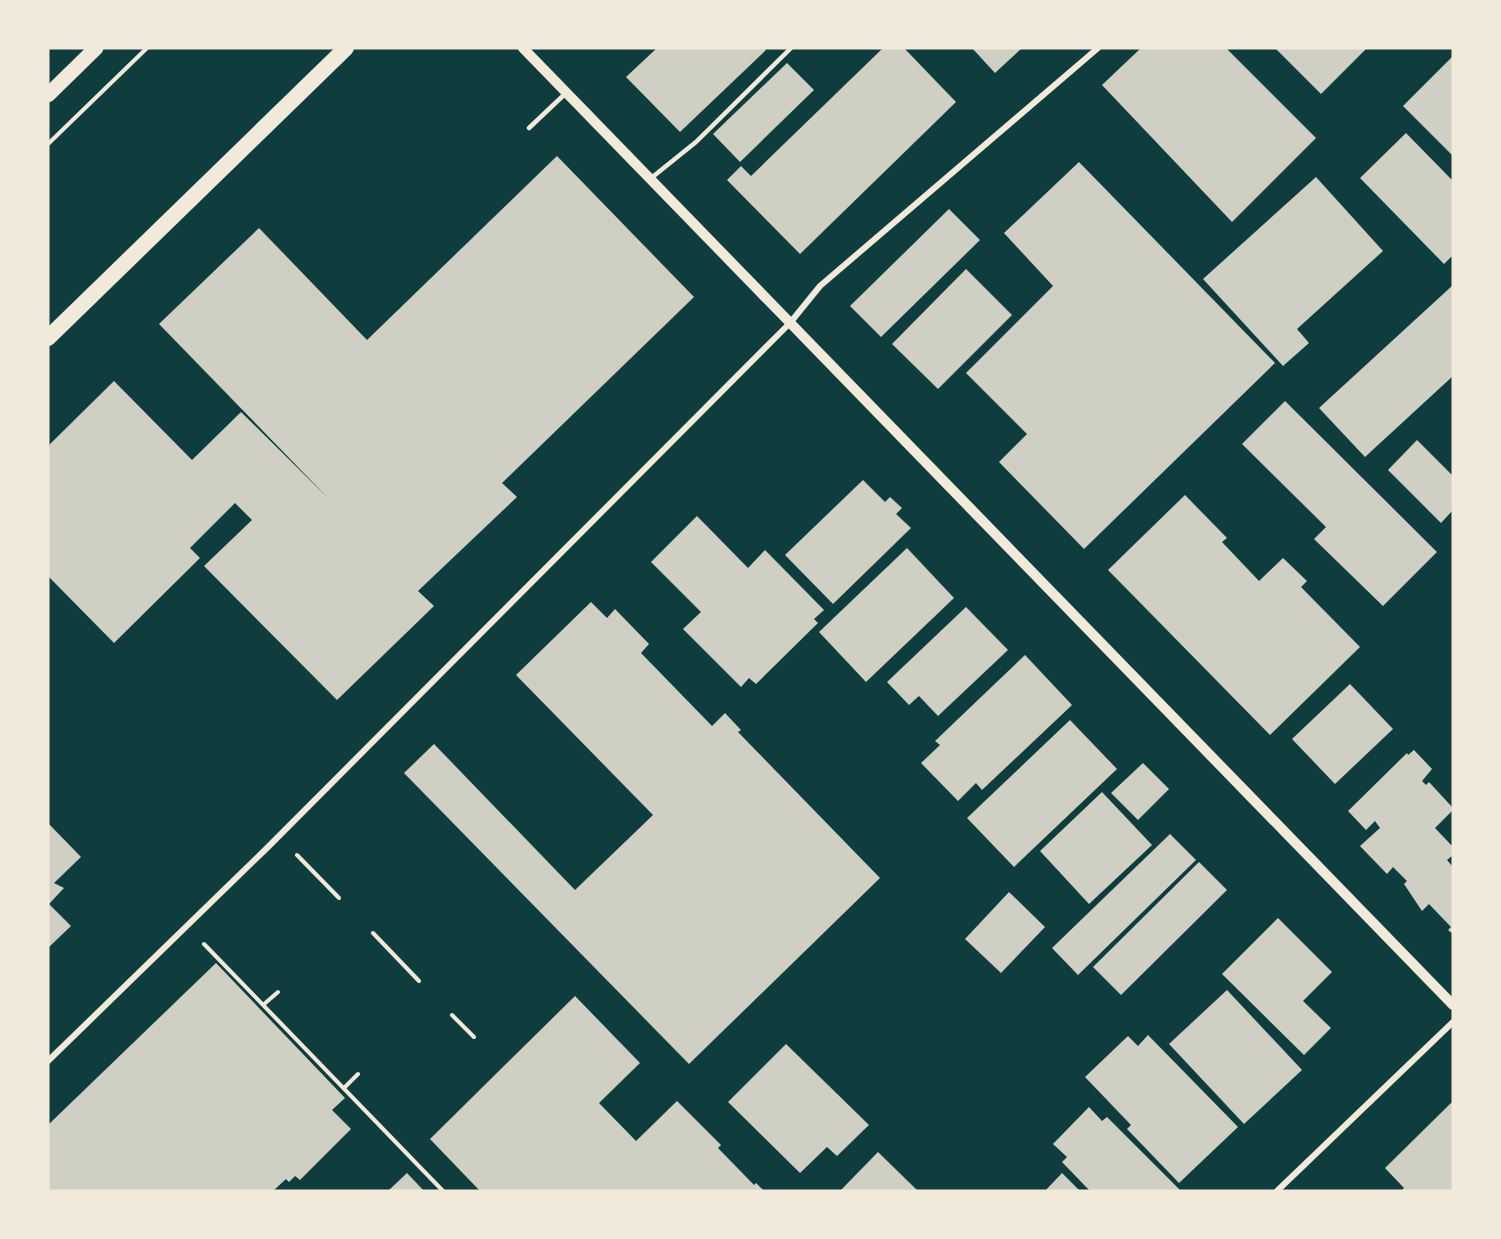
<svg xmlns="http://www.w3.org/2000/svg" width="1501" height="1239" font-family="'Space Grotesk',sans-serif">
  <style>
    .building { fill: #cfcfc3 }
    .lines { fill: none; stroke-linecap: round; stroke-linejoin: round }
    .path { stroke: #f1e9da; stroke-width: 4 }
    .service { stroke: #f1e9da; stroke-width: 4.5 }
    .minor { stroke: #f1e9da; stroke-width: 6 }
    .tertiary { stroke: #f1e9da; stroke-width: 10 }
    .primary { stroke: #f1e9da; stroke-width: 15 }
    .trunk { stroke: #f1e9da; stroke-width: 16 }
  </style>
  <rect width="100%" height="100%" fill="#0f3d3e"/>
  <path class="building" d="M657 48H764L766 50 680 132 626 77Z
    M883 48H904L956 102 800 254 727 180 741 166 751 176Z
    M972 48H1022L995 73Z
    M1141 48H1226L1316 138 1232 222 1102 85Z
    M1275 48H1367L1321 94Z
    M1453 56V156L1403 106Z
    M787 63 814 90 740 162 713 134Z
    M1406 133 1453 181V255L1444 264 1360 178Z
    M557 156 694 297 502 483 517 497 418 591 434 606 337 700 204 566 252 520 235 503 190 548 200 558 114 643 48 576V446L114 381 192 460 241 412 328 498 159 324 259 228 367 340Z
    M1079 162 1275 363 1084 549 999 462 1027 434 966 373 1053 286 1004 233Z
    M1316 177 1383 251 1297 329 1309 343 1283 366 1203 279Z
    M949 209 980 240 881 337 850 306Z
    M966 269 1012 315 938 389 892 344Z
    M1453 285V376L1365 457 1319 408Z
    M1285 401 1437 552 1383 606 1314 539 1326 527 1242 444Z
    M1417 440 1453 476V510L1441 523 1388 470Z
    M863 480 885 502 890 497 902 508 896 514 911 528 833 604 785 555Z
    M1185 495 1227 538 1222 542 1259 581 1283 558 1307 581 1301 587 1360 647 1270 735 1108 570Z
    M697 516 748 568 765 550 824 610 814 619 818 623 756 684 749 678 741 687 683 629 701 612 651 562Z
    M907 548 954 598 866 682 819 632Z
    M591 602 607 618 615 609 649 644 641 653 712 726 725 713 741 730 738 732 880 878 689 1064 404 773 434 744 575 890 653 815 516 675Z
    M966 607 1008 650 938 716 919 696 909 705 887 682Z
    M1025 655 1072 705 982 790 976 783 958 801 921 763 940 745 935 741Z
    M1350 684 1393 729 1335 784 1292 739Z
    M1070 720 1117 769 1014 867 967 818Z
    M1414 750 1432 769 1422 781 1426 785 1429 782 1453 808V810L1435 828 1453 847V855L1447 860 1453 867V934L1448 930 1451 927 1429 904 1422 911 1404 884 1407 881 1393 867 1387 874 1360 846 1380 828 1375 821 1366 830 1348 811 1407 753 1408 755Z
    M1143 763 1169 789 1138 820 1111 793Z
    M1102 792 1152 845 1089 904 1040 851Z
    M48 823 81 857 54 883 64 888 49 904 71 926 48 948Z
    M1170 834 1196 860 1078 975 1052 948Z
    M1199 862 1227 890 1121 995 1093 967Z
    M1009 892 1045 927 1001 973 965 939Z
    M1278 918 1332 972 1303 1001 1331 1028 1304 1055 1222 974Z
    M216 963 345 1098 332 1110 351 1129 300 1180 295 1176 289 1182 286 1179 273 1191H48V1125Z
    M1227 990 1302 1070 1244 1124 1169 1044Z
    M575 996 640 1063 599 1103 636 1141 677 1101 721 1145 718 1148 754 1185 756 1183 764 1191H480L430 1139Z
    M1148 1035 1238 1127 1179 1183 1127 1129 1131 1125 1085 1077 1128 1036 1138 1046Z
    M786 1044 869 1125 837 1156 827 1147 800 1173 728 1102Z
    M1451 1103 1453 1104V1191H1401L1404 1188 1385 1168Z
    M1089 1107 1102 1121 1107 1117 1181 1191H1090L1062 1162 1067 1157 1053 1144Z
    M878 1152 918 1191H840Z
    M407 1173 424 1191H388Z
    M1062 1173 1080 1191H1045Z"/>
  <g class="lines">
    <path class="path" d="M48 144 147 48
      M297 855 339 898
      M373 933 419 981
      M204 944 443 1191
      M263 1005 278 992
      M452 1015 474 1037
      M344 1088 358 1074"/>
    <path class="service" d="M529 128 567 92
      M650 179 696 142 791 48"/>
    <path class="minor" d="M48 1061 268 847 790 323 820 286 1098 48
      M1277 1191 1453 1022"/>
    <path class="tertiary" d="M523 48 1453 1005"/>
    <path class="primary" d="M48 95 96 48"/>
    <path class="trunk" d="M48 338 346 48"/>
  </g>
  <rect width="1501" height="1239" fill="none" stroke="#f1e9da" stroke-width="99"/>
</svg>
